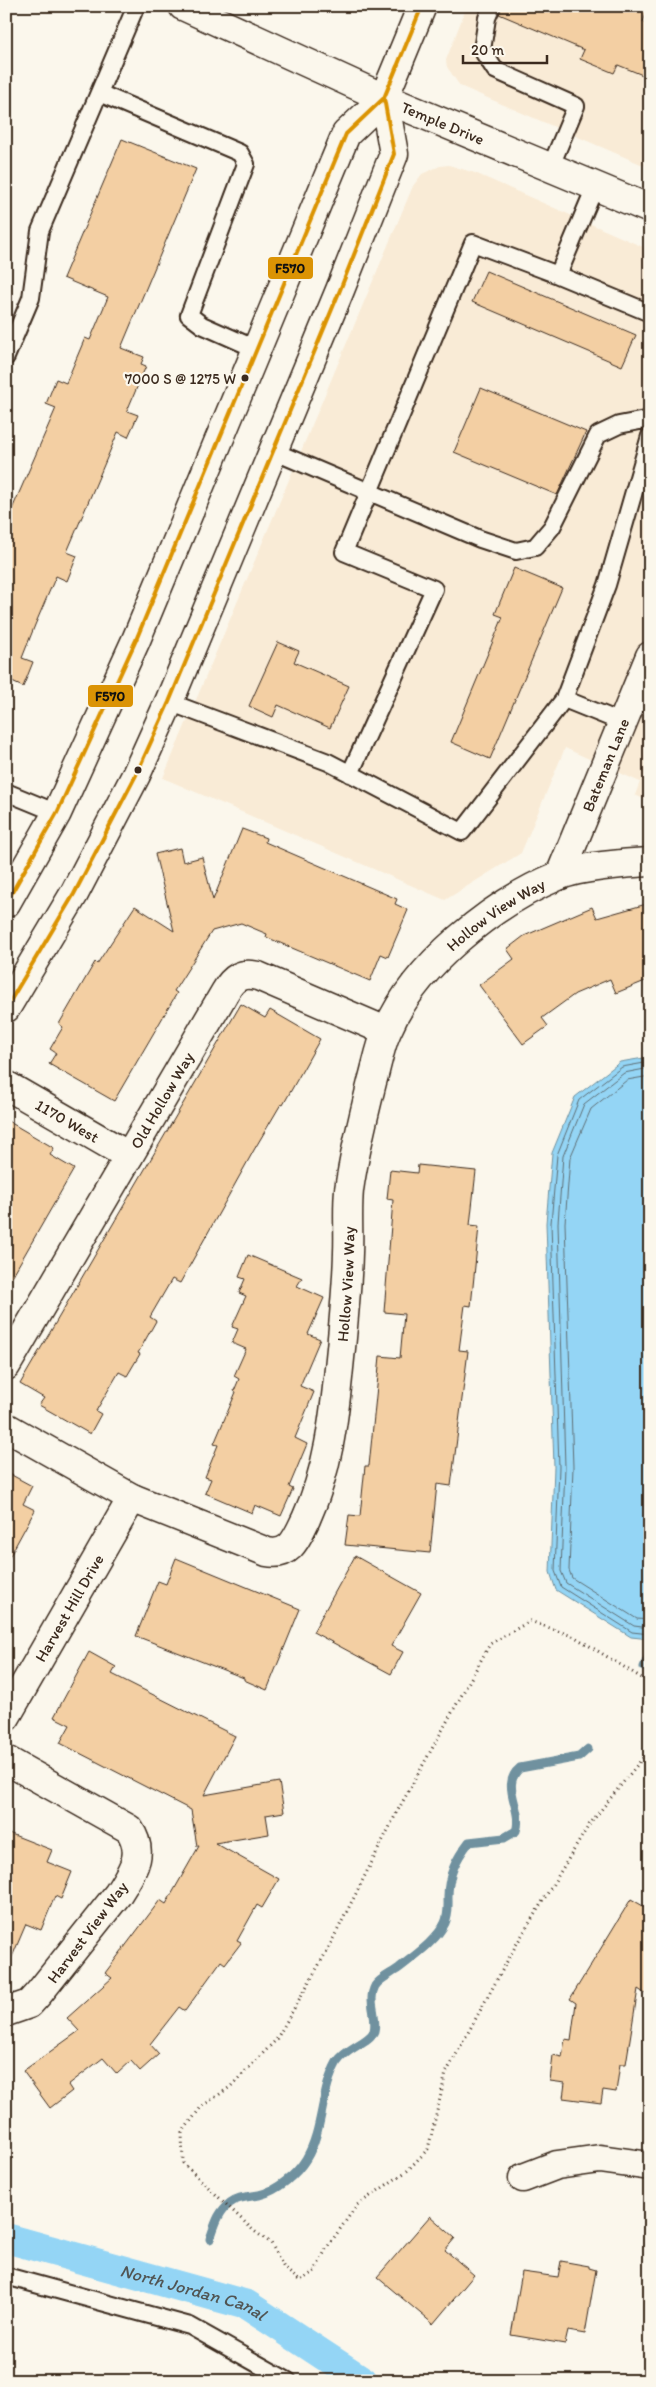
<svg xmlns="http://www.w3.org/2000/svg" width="656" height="2387" font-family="Itim,sans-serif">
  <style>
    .built { fill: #f9ebd6 }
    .water { fill: #94d5f5; stroke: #70919f }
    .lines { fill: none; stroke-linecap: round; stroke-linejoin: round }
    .shore { stroke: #5f6e74; stroke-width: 1 }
    .stream { stroke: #70919f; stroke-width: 9 }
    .canal { stroke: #94d5f5; stroke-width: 30 }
    .building { fill: #f3cfa3; stroke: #3b2a1e }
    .lane-casing { stroke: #3b2a1e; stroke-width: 20 }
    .street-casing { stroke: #3b2a1e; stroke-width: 31 }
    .secondary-casing { stroke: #3b2a1e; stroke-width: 31 }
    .primary-casing { stroke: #3b2a1e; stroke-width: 31 }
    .path { stroke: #3b2a1e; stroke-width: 3; stroke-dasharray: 1 4; stroke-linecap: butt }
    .lane { stroke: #fbf7ec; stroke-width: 16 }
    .street { stroke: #fbf7ec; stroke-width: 28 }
    .secondary { stroke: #fbf7ec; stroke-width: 28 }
    .primary { stroke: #fbf7ec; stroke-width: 28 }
    .bus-1-casing { stroke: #fbf7ec; stroke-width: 8 }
    .bus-1 { stroke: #db9304; stroke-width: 4 }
    .bus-dot { fill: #3b2a1e; stroke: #fbf7ec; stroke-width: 2 }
    .labels { text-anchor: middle; stroke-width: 4.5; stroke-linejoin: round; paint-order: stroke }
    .bus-label { font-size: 15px; fill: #3b2a1e; stroke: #fbf7ec; text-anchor: end }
    .street-label { font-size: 16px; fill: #3b2a1e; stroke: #fbf7ec }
    .water-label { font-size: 18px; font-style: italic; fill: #515554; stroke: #fbf7ec }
    .line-badge { stroke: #fbf7ec; stroke-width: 2 }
    .pale-badge-label { font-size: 14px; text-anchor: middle; font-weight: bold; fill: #111 }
  </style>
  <rect width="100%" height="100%" fill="#fbf7ec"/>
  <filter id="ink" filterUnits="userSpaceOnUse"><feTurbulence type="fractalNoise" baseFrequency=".02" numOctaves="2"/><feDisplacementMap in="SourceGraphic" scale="10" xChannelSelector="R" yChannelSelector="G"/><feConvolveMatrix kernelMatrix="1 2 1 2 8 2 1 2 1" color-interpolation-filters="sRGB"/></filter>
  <g filter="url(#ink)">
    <path class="built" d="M467 6H650V168L460 86 447 67 446 60Z
      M449 165 475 173 650 250V802L635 795 640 782 565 748 521 853 445 900 163 778 413 186 422 174 440 166Z"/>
    <path class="water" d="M650 1057 649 1122 650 1639 631 1637 556 1590 550 1572 554 1467 546 1223 552 1153 575 1097 620 1062Z"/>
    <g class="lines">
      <path class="shore" d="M650 1062 622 1067 579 1100 557 1155 551 1223 559 1467 555 1571 561 1587 632 1632 650 1634
        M650 1068 624 1073 584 1104 563 1156 558 1223 565 1467 561 1571 566 1583 634 1626 650 1628
        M650 1076 627 1080 591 1109 570 1158 565 1223 573 1467 569 1570 572 1578 637 1619 650 1620"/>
      <path class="stream" d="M644 1667 650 1653
        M210 2239C215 2225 218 2212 230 2203 238 2196 249 2197 259 2195 277 2191 297 2174 306 2159 324 2129 320 2092 337 2062 346 2048 370 2042 374 2031 378 2016 367 2001 375 1986 380 1978 391 1974 399 1968 414 1956 437 1940 445 1923 449 1914 448 1906 448 1897 448 1875 456 1859 469 1842L504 1838 516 1831C524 1810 499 1785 520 1768L579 1757 588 1749"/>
      <path class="canal" id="s1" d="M6 2238 247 2305 363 2381"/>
    </g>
    <path class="building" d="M502 6H649L643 22 650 25V78L618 65 614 73 580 59 584 50 499 14Z
      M122 139 196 169 121 348 144 357 141 364 146 366 127 411 138 415 128 437 118 432 67 552 77 556 67 581 56 576 35 625 22 658 33 662 23 687 12 682 6 695V523L56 408 46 404 56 379 66 383 85 338 90 340 108 297 63 278Z
      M486 271 636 335 622 366 472 302Z
      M481 388 586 432 557 495 454 452Z
      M514 568 562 588 490 759 451 742 503 617 495 614Z
      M278 642 299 651 294 662 349 686 330 728 278 705 273 717 249 706Z
      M242 829 266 838 265 842 397 899 395 904 408 910 388 957 381 954 370 981 266 937 267 934 241 923 212 931 174 991 177 993 114 1101 49 1064 56 1053 50 1049 63 1027 59 1024 95 962 97 964 135 906 174 931 155 854 180 848 183 862 202 857 213 900Z
      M650 903V979L616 993 610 979 575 994 542 1018 548 1026 523 1044 479 985 514 959 507 949 524 936 592 907 597 918Z
      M241 1004 265 1018 270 1010 320 1039 283 1105 281 1104 254 1150 180 1283 172 1279 150 1317 156 1321 138 1353 140 1354 127 1376 119 1372 96 1411 101 1414 90 1434 39 1405 44 1398 20 1384Z
      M6 1120 54 1148 50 1155 74 1169 6 1287Z
      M418 1165 476 1171 470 1225 479 1226 471 1306 465 1305 459 1350 468 1351 451 1486 437 1484 430 1553 345 1545 349 1515 360 1516 365 1466H369L380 1356 400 1358 404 1314 384 1312 393 1200 387 1199 390 1170 417 1173Z
      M248 1255 302 1278 297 1286 324 1298 308 1334 320 1339 300 1386 314 1392 295 1438 307 1444 289 1487 293 1489 281 1516 255 1505 252 1513 205 1493 211 1479 205 1477 218 1445 214 1444 236 1392 234 1391 239 1379 234 1376 246 1349 232 1343 238 1329 232 1327 246 1296 239 1293 245 1279 239 1277Z
      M6 1472 32 1486 23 1504 35 1510 6 1563Z
      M355 1556 421 1593 391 1646 403 1652 391 1674 313 1632Z
      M176 1558 300 1609 267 1690 244 1680V1678L136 1636 158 1581 166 1584Z
      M89 1652 116 1667 112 1674 235 1736 204 1795 279 1782 284 1812 266 1815 269 1834 215 1843 279 1879 262 1908 257 1905 237 1941 241 1943 225 1964 221 1961 185 2011 179 2007 150 2044 159 2054 140 2071 131 2061 117 2074 103 2058 68 2085 72 2091 50 2108 23 2071 79 2031 67 2018 112 1978 105 1973 160 1900 166 1904 199 1846H197L191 1810 60 1743 70 1725 54 1717Z
      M6 1832 52 1850 47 1862 72 1872 61 1899 55 1896 41 1930 26 1924 6 1971Z
      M631 1899 650 1910V1997L638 1989 626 2064H620L616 2092 603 2090 601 2103 563 2098 565 2083 550 2081 553 2055 562 2057 565 2039 571 2040 576 2003 570 1999Z
      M430 2216 455 2238 445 2250 474 2275 433 2324 377 2277Z
      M561 2261 589 2266V2268L596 2270 585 2334 568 2331 565 2344 511 2335 522 2272 558 2277Z"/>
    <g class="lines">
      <defs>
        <path id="lane" d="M492 6 487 18 482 50 495 70 576 106 550 168
          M99 93 240 153 246 164 189 315 202 325 256 349
          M595 187 558 275 650 313
          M6 357 31 298 40 231 136 6
          M273 451 480 539 516 551 535 547 552 527 598 435 619 425 650 419
          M169 702 328 762 462 832 564 699
          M621 722 564 699 607 585 650 436
          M350 774 434 589 344 552 473 243 558 275
          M6 792 57 813
          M6 2276 190 2326 288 2381"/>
        <g id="street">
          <path id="s2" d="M560 875 650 656"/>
          <path id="s3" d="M6 1085 129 1156"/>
          <path id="s4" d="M6 1366 225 992C233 978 241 972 258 976L386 1031"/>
          <path id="s5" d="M6 1427 132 1498 267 1552C291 1557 297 1537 306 1519 328 1471 334 1419 339 1368 343 1329 347 1291 348 1253 349 1232 347 1211 349 1190 354 1154 363 1118 372 1082 377 1065 380 1046 387 1031 415 965 493 903 558 876 578 867 627 863 650 862"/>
          <path id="s6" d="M6 1717 132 1498"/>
          <path d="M6 1760 129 1829C146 1854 132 1871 118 1894L39 1993 29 2004 6 2012"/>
          <path d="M523 2178 557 2165 600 2159 650 2166"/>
        </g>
        <g id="secondary">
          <path id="s7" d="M183 6 384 98 650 209"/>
        </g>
        <path id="primary" d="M6 903 57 813 136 640 346 134 384 98 422 6
          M6 1008 74 894 136 775 169 702 340 290 394 154 384 98"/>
      </defs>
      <use href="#lane" class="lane-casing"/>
      <use href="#street" class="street-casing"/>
      <use href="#secondary" class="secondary-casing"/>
      <use href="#primary" class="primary-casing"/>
      <path class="path" d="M650 1683 575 1637 530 1621 490 1644 398 1810 328 1949 276 2040 230 2087 201 2107 182 2133 183 2163 254 2231 271 2243 284 2268 300 2281 315 2271 326 2249 357 2205 407 2171 428 2149 446 2073 516 1945 589 1825 650 1749"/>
      <use href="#lane" class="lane"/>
      <use href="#street" class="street"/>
      <use href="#secondary" class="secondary"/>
      <use href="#primary" class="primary"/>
      <defs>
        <path id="bus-1" d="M6 903 57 813 136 640 346 134 384 98 397 66
          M6 1008 74 894 136 775 169 702 340 290 394 154 384 98 422 6"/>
      </defs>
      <use href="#bus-1" class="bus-1-casing"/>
      <use href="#bus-1" class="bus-1"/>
    </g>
  </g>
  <g class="bus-dot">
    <circle cx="245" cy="378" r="4.5"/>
    <circle cx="138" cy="770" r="4.5"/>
  </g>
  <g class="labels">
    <g class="bus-label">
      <text x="236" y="384">7000 S @ 1275 W</text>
    </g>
    <g class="street-label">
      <text dy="6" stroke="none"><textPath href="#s7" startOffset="285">Temple Drive</textPath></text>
      <text dy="6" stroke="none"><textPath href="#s2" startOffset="119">Bateman Lane</textPath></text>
      <text dy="6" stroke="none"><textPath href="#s5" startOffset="1006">Hollow View Way</textPath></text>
      <text dy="6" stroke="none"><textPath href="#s4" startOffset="308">Old Hollow Way</textPath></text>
      <text dy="6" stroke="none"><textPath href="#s3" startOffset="71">1170 West</textPath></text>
      <text dy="6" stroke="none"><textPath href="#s5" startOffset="586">Hollow View Way</textPath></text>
      <text dy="6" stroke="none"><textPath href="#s6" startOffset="126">Harvest Hill Drive</textPath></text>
      <text transform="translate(87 1932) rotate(-53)" y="6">Harvest View Way</text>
    </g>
    <g class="water-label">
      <text dy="6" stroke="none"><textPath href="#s1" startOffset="195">North Jordan Canal</textPath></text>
    </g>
  </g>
  <g class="line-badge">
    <rect x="267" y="256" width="47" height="24" rx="5" fill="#db9304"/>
    <rect x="87" y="684" width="47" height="24" rx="5" fill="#db9304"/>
  </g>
  <g class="pale-badge-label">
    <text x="290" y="273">F570</text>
    <text x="110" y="701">F570</text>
  </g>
  <rect width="656" height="2387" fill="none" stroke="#fbf7ec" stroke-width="25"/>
  <rect x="12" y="12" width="631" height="2362" fill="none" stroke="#3b2a1e" stroke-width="2" filter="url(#ink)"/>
  <path d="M463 55v8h84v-8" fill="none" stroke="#3b2a1e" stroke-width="2.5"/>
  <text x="471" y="55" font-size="15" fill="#3b2a1e" stroke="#fbf7ec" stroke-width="4" paint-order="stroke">20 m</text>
</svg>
